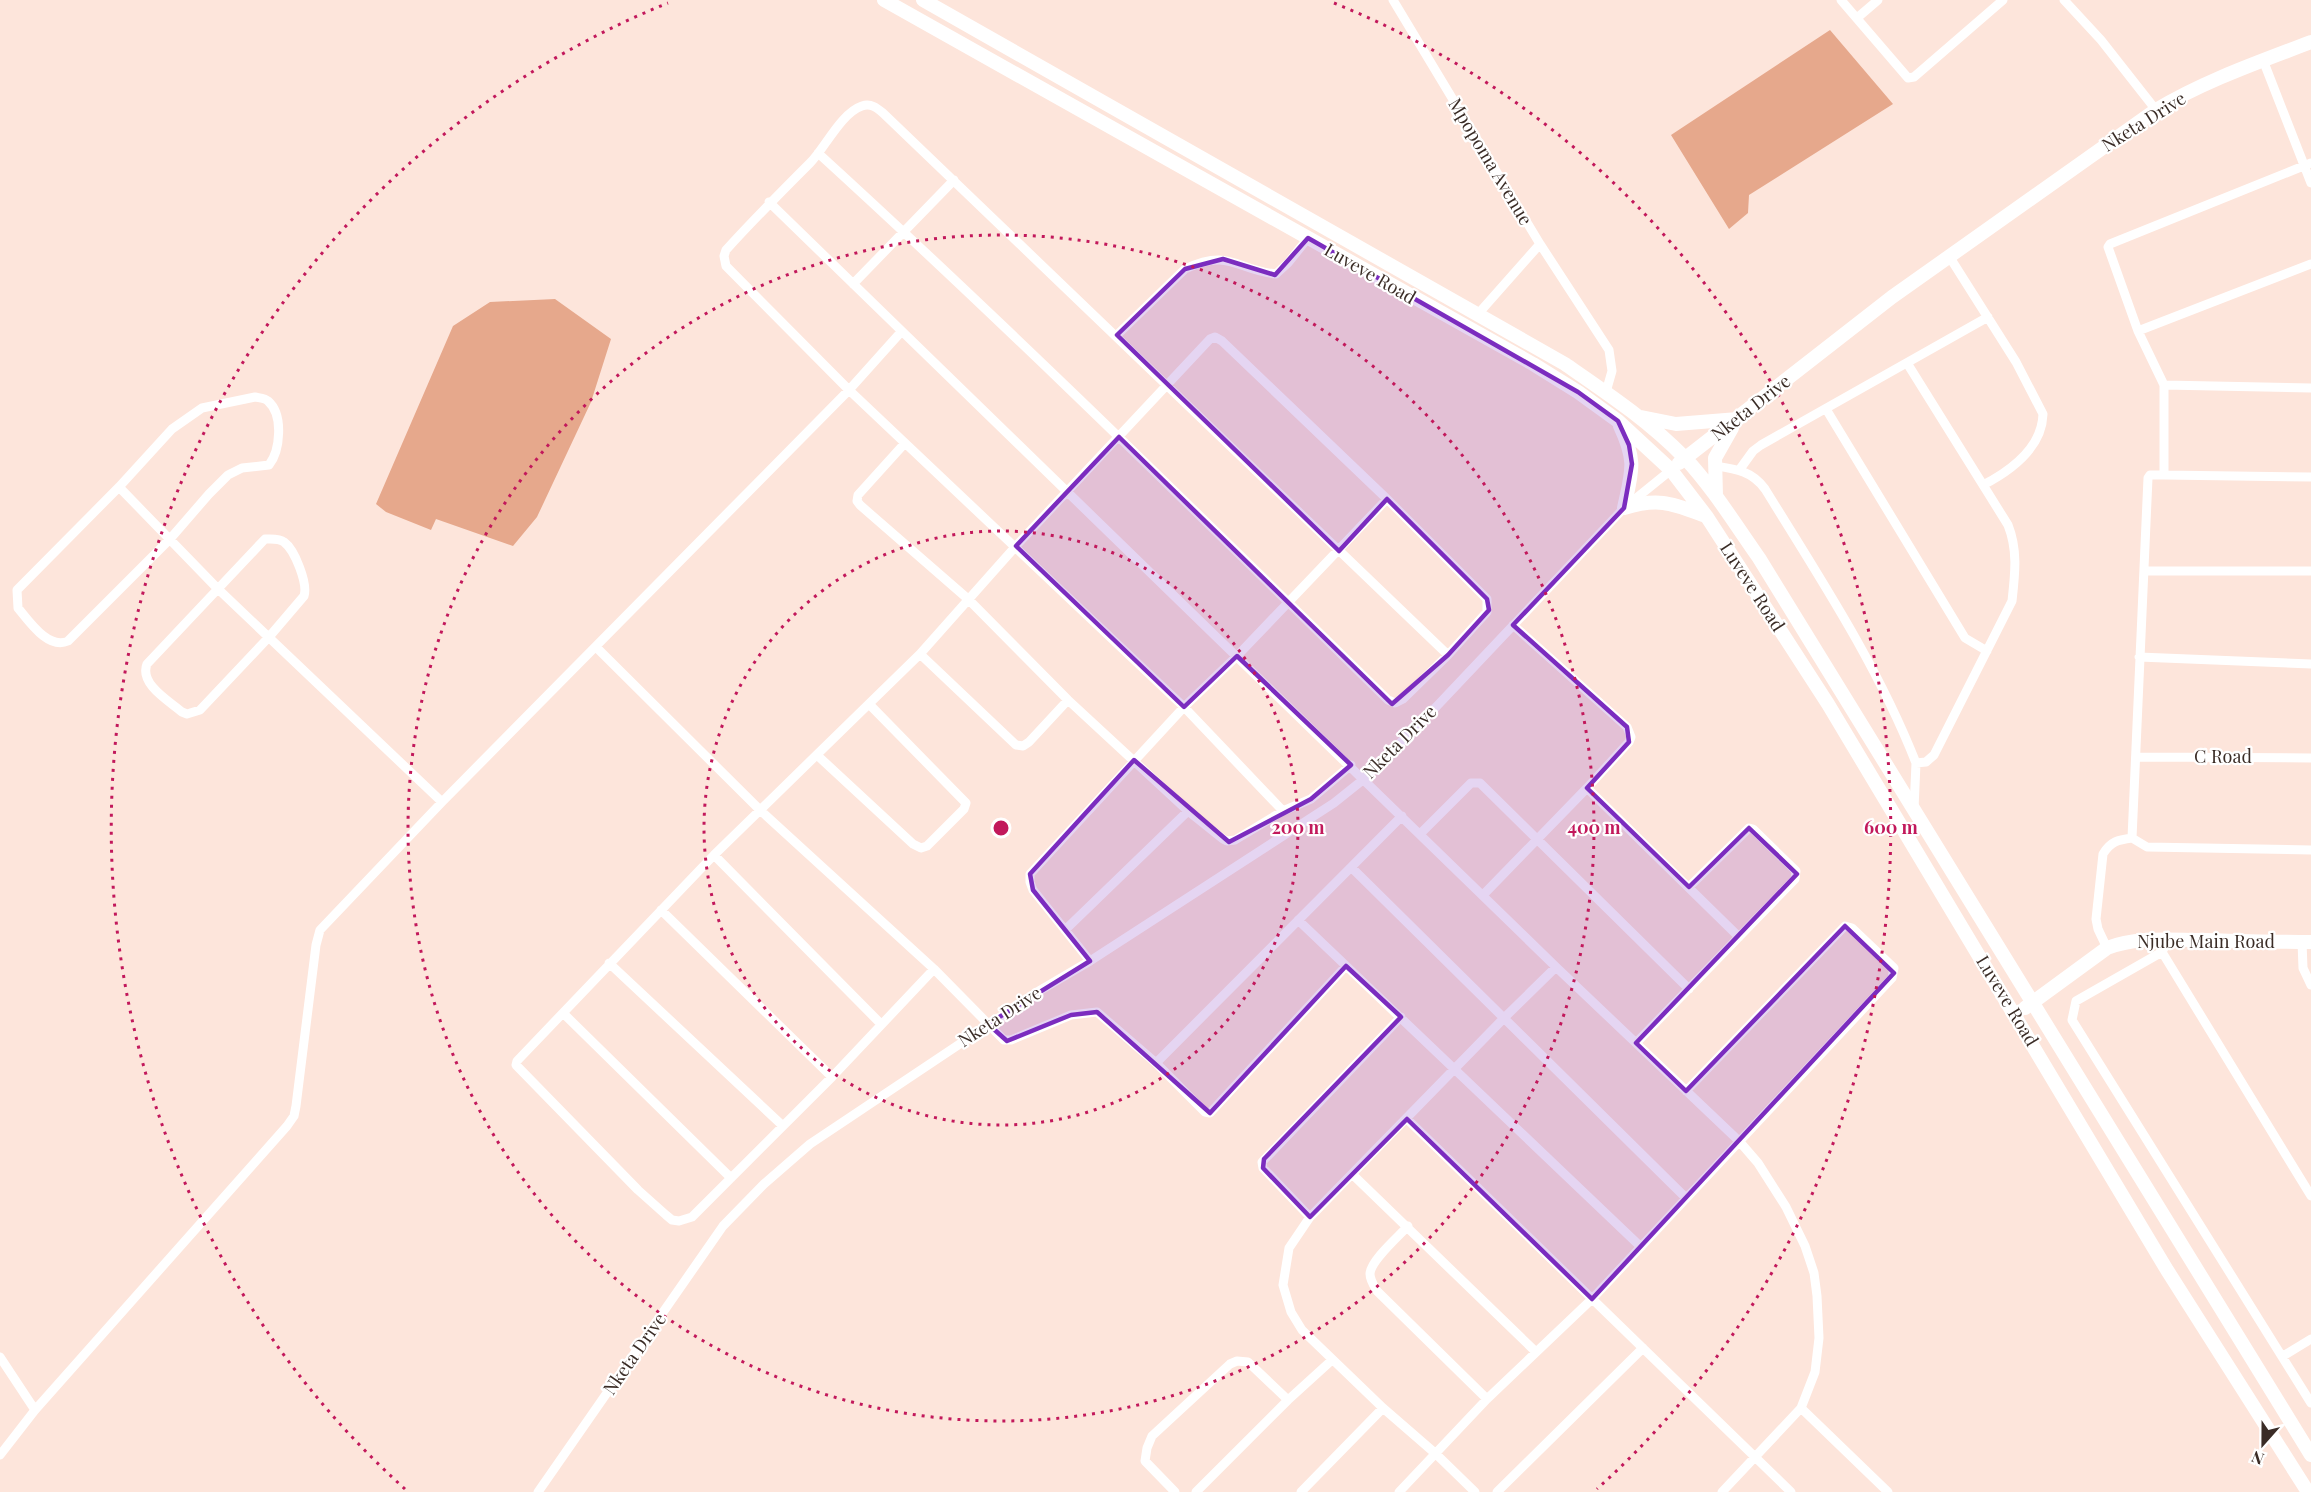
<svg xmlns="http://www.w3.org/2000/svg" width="2311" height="1492" font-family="'Playfair Display',serif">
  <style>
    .green { fill: #e6a88c }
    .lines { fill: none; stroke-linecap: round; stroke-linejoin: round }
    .street { stroke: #fff; stroke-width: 9 }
    .secondary { stroke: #fff; stroke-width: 14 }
    .marked { fill: #7b2cbf; fill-opacity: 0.2; stroke: #7b2cbf; stroke-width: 4.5; stroke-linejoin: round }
    .ring { fill: none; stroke: #c2185b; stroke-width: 3; stroke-dasharray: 3 6 }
    .labels { text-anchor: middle; stroke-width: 4.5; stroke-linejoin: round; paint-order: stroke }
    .street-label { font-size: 18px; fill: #3a2c26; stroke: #fff }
    .centre { fill: #c2185b; stroke: #fff; stroke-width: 3 }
    .ring-label { font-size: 18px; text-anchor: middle; font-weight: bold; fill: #c2185b; stroke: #fff; stroke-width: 4.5; stroke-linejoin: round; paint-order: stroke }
  </style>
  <rect width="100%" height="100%" fill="#fde5db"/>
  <path class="green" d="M1830 30 1893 104 1749 195 1748 213 1729 229 1671 135Z
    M555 299 611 339 591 402 537 517 513 546 436 519 431 530 386 512 376 504 453 326 490 302Z"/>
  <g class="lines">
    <path class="street" d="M1393 0 1540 244 1478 314
      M1841 0 1908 78 1914 77 2003 0
      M2064 0 2101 40 2156 110
      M1857 18 1878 0
      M2263 60 2311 183
      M818 153C1013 331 1200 516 1388 700L1395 703 1403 699 1448 655 1487 612V599L1387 499 1222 341 1215 337 1210 339 1016 546 920 654 714 855 517 1061 516 1065 638 1190 666 1215 672 1220 679 1221 692 1217 832 1077 934 969
      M769 202 1556 967 1739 1141 1758 1163 1786 1207 1805 1246 1814 1273 1817 1296 1819 1338 1815 1372 1801 1408 1722 1492
      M1540 244 1609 350 1612 371 1606 392
      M1949 256 2016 362 2043 414C2042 448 2010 471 1983 485
      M853 284 954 180
      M2138 331 2311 264
      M1117 335 1185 269C1230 248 1236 270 1276 274L1288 263 1308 238
      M2164 385 2311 388
      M255 397C260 398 265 398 268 401 284 415 280 451 269 465L242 468 228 475 209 494 170 539 68 641C48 650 29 621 18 608L17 590 119 487 172 429 202 408Z
      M1826 409 1965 638 1987 651
      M905 443 858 495 857 501 860 505 968 599 1068 700 1188 811 1223 839 1227 841 1235 840 1283 811 1311 799 1351 765
      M1715 466C1736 469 1752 471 1765 489 1820 578 1878 666 1916 763L1926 762 1934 755 2012 601C2015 574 2018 550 2008 525L1907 363
      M1740 469 1753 451 1761 445 1988 317
      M2164 475V385L2138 331 2108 247 2110 244 2311 163
      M2311 477 2164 475H2150L2148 478 2132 838 2147 847 2311 850
      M119 487 217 588 442 802
      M265 539C271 539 279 538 284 542 295 550 308 584 304 596L269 637 200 710 187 714 182 712C169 701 139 684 147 664Z
      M2145 571H2311
      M596 647 760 810 934 969 1004 1040H1011L1071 1015 1097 1012 1156 1063 1205 1112 1210 1113 1346 966
      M920 654 1016 745 1023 746 1029 742 1068 700
      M2139 657 2311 664
      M818 756 913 844 921 848 927 846 964 809 966 803 869 704
      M2136 757 2311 758
      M1587 788 1739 937
      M1914 809 1916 763
      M1283 811 1184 707 849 390 726 266 724 256 726 250C753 220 781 192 810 163 825 148 841 113 862 106 871 103 877 108 883 113L1448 655
      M1420 834 1471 783H1480L1689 989
      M714 855 881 1024
      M1352 868 1686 1198
      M1484 894 1587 788 1629 742 1631 737 1627 727 1513 625
      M661 910 832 1077
      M1298 920 1641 1247
      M1065 930 1188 811
      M2302 942 2303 968 2311 985
      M2107 948 2098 929 2096 919 2103 854C2111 841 2118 840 2132 838
      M2164 948 2162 952 2311 1196
      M2162 952 2076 1001 2072 1020 2311 1403
      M1090 961 1033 890 1030 882V874L1184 707 1237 656 1387 499
      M609 963 783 1126
      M563 1013 731 1178
      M1636 1043 1795 879 1796 871 1753 829 1749 828 1689 887
      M1156 1063 1402 816
      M1407 1119 1791 1492
      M1352 1174 1536 1352
      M1310 1217 1263 1168 1262 1162 1401 1017
      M1408 1226C1398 1237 1370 1261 1370 1274 1370 1280 1374 1286 1377 1291L1487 1399
      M2283 1356 2311 1339
      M0 1357 35 1410
      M1801 1408 1888 1492
      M0 1455 35 1410 287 1126 294 1116 296 1106 316 945 320 930 442 802 849 390 901 332
      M538 1492 723 1226 764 1184 810 1144 1039 991 1090 961 1334 803 1364 779 1436 707 1624 508 1671 470
      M1175 1492 1145 1461 1147 1448 1152 1436 1230 1364 1237 1361 1248 1362 1288 1400
      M1196 1492 1288 1400 1332 1360
      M1301 1492 1383 1408
      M1399 1492 1487 1399 1592 1299 1892 978 1894 968 1852 928 1845 926 1686 1091
      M1475 1492 1436 1454 1383 1408 1302 1330 1291 1312 1283 1285 1289 1248 1310 1217 1503 1019 1556 967
      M1497 1492 1643 1348"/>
    <path class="secondary" d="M884 0 1533 364 1578 392 1618 421 1671 470 1707 517 1828 704 2167 1270 2308 1492
      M923 0 1565 364C1607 393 1649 421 1685 458 1713 488 1735 524 1759 558L2311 1455
      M1641 417 1676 424 1738 419
      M1620 426C1637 462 1632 471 1624 508 1660 497 1673 504 1706 516
      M1679 463 1892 297 2156 110C2204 81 2259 62 2311 42
      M1716 496 1715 458 1732 428
      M2025 1008 2107 948C2138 936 2171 940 2204 940 2239 941 2275 942 2311 942"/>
  </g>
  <path class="marked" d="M1308 238 1578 392 1618 421 1629 445 1632 464 1624 508 1513 625 1627 727 1629 742 1587 788 1689 887 1749 828 1797 874 1636 1043 1686 1091 1845 926 1894 973 1592 1299 1407 1119 1310 1217 1263 1168 1264 1159 1401 1017 1346 966 1210 1113 1097 1012 1071 1015 1007 1041 988 1024 1090 961 1033 890 1030 874 1134 760 1229 842 1311 799 1351 765 1237 656 1184 707 1016 546 1119 437 1392 704 1448 655 1489 610 1487 599 1387 499 1339 551 1117 335 1185 269 1223 259 1275 275Z"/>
  <g class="ring">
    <circle cx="1001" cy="828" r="297"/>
    <circle cx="1001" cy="828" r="593"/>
    <path d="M405 1489A890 890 0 0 1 668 3M1334 3A890 890 0 0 1 1597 1489"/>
  </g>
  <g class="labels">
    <g class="street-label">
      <text transform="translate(2144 122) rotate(-32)" y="6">Nketa Drive</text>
      <text transform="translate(1490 162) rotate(59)" y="6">Mpopoma Avenue</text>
      <text transform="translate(1370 274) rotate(30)" y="6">Luveve Road</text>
      <text transform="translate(1751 408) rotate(-38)" y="6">Nketa Drive</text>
      <text transform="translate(1752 587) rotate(57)" y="6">Luveve Road</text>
      <text transform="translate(1400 742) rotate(-45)" y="6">Nketa Drive</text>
      <text x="2223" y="763">C Road</text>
      <text x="2206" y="948">Njube Main Road</text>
      <text transform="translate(2007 1001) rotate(59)" y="6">Luveve Road</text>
      <text transform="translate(1000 1017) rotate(-33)" y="6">Nketa Drive</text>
      <text transform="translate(635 1354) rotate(-55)" y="6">Nketa Drive</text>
    </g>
  </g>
  <circle cx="1001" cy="828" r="9" class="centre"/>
  <g class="ring-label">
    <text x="1298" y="834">200 m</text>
    <text x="1594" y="834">400 m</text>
    <text x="1891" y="834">600 m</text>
  </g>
  <g transform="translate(2263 1444) rotate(201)" stroke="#ffffff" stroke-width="4.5" paint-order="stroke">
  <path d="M0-4.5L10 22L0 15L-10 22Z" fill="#3a2c26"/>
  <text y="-9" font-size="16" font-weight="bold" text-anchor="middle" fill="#3a2c26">N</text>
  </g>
</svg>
